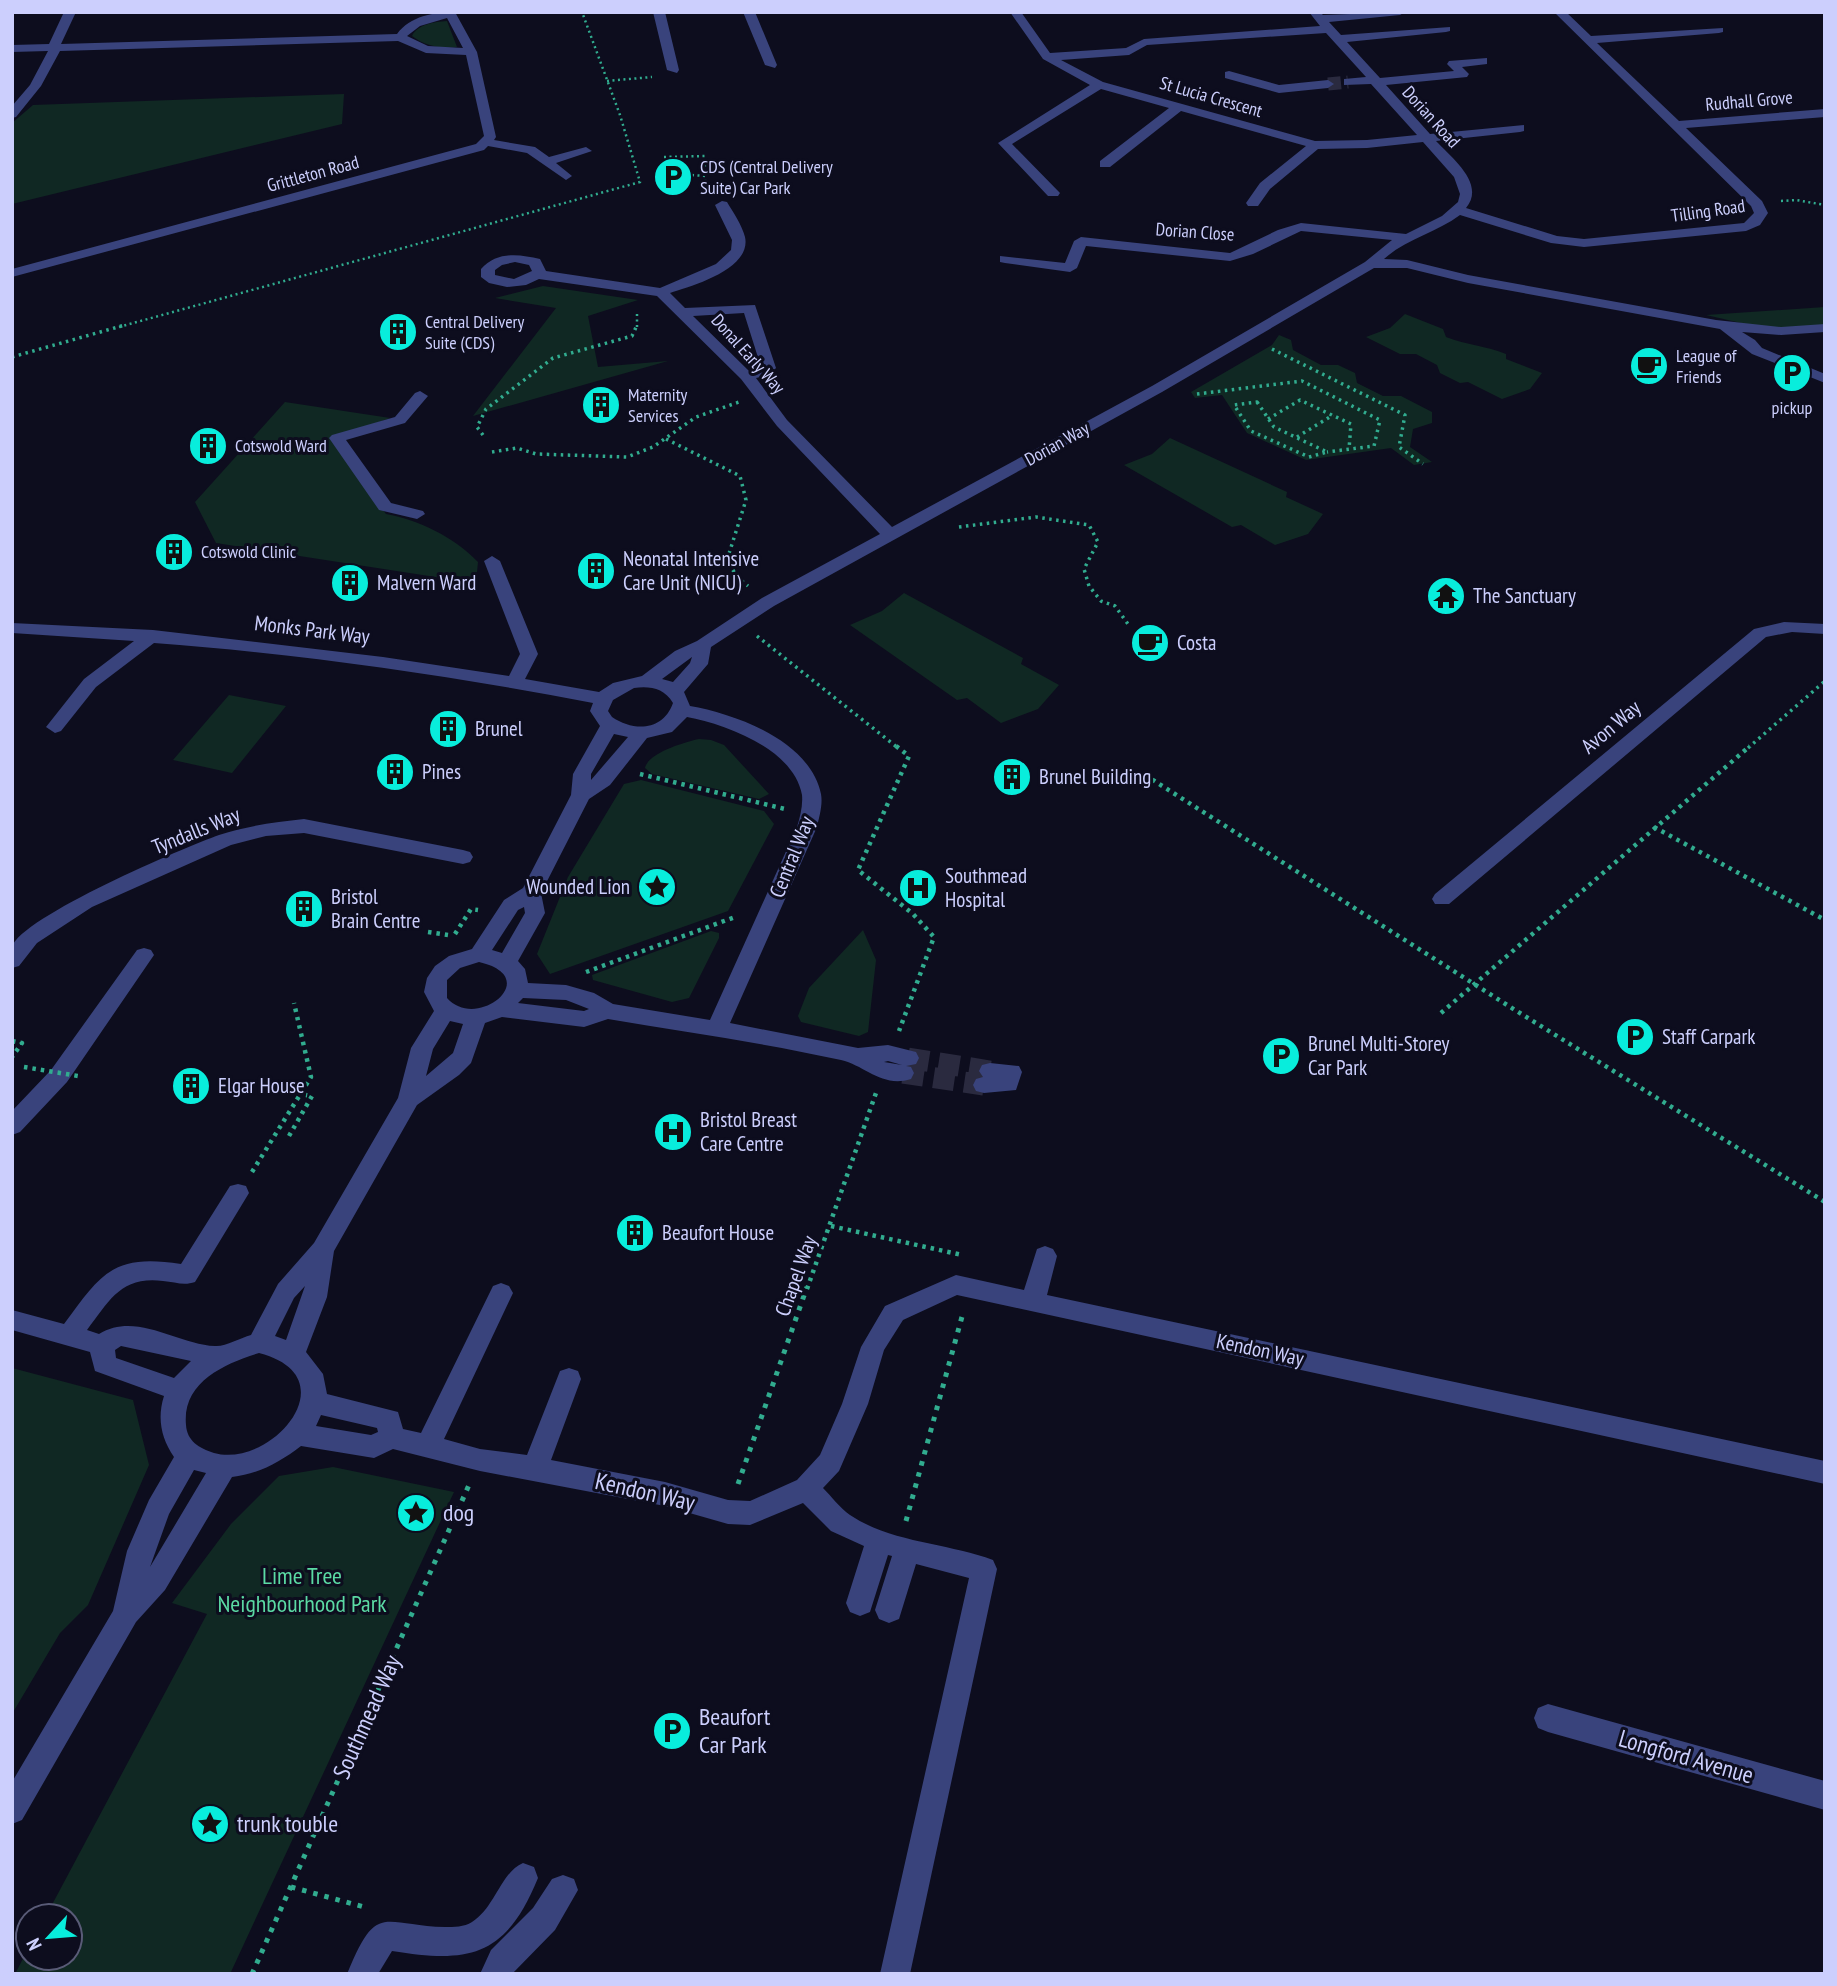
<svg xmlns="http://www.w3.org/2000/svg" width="1837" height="1986" font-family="'PT Sans Narrow',sans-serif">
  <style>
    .green { fill: #102823 }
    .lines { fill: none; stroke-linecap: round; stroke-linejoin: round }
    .minor-tunnel-far1 { stroke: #2a2a3f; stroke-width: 13; stroke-dasharray: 13 6; stroke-linecap: butt }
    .minor-tunnel { stroke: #2a2a3f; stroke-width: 21; stroke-dasharray: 21 10; stroke-linecap: butt }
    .path-far3 { stroke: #31ac8f; stroke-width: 2.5; stroke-dasharray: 2 3.5; stroke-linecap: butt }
    .path-far2 { stroke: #31ac8f; stroke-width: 3.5; stroke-dasharray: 2.5 4.5; stroke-linecap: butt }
    .path-far1 { stroke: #31ac8f; stroke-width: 4.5; stroke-dasharray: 3.5 5; stroke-linecap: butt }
    .path { stroke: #31ac8f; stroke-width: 5; stroke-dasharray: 4.5 7; stroke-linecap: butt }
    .minor { fill: #39437c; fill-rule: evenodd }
    .path-bridge { stroke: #31ac8f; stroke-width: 4.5; stroke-dasharray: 3.5 5; stroke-linecap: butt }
    .labels { text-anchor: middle; stroke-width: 6; stroke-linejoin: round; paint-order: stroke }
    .far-street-label { font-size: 18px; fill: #cccffd; stroke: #0d0d1e }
    .far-poi-label { font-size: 18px; fill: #cccffd; stroke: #0d0d1e; text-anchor: start }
    .poi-label { font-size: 21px; fill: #cccffd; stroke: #0d0d1e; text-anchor: start }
    .street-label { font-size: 21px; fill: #cccffd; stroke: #0d0d1e }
    .near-street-label { font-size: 24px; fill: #cccffd; stroke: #0d0d1e }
    .near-poi-label { font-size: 24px; fill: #cccffd; stroke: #0d0d1e; text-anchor: start }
    .near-park-label { font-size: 24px; fill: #5bdaa4; stroke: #0d0d1e }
  </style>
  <rect width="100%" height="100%" fill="#0d0d1e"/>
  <path class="green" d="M447 21 457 47C441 49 425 46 412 36 418 24 434 22 447 21Z
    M344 94 342 124 12 204V123L33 105Z
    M543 286 638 300 588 316 598 367 668 361 473 416 556 308 495 298Z
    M1825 307V326L1776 331 1706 315Z
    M1405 314 1443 329 1446 337C1467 345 1486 346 1506 354V359L1542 373 1530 389 1502 399 1468 382 1460 383 1440 373 1437 365 1416 354H1400L1366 337 1390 328Z
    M1279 335 1291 340 1293 350 1321 365H1338L1355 373 1357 383 1383 396H1401L1432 412V423L1413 429 1410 447 1432 462 1414 465 1391 448 1306 460 1247 433 1222 395 1195 398 1191 392 1272 345Z
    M285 402 390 418 331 440 386 514C419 520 454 537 478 562L477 572 468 582 216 543 195 502Z
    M1170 438 1287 492 1286 497 1323 514 1308 534 1275 545 1241 525 1232 527 1124 465 1152 454Z
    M904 593 1023 658 1021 664 1059 685 1038 709 1001 723 967 698 957 700 850 625 882 611Z
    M229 695 286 706 232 773 173 760Z
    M699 739 711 740 724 745 769 794 759 799 652 774 645 768C648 753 685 742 699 739Z
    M641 780 764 811 774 824 728 911 550 974 537 954 568 877 624 784Z
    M863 930 876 960 868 1032 859 1036 801 1022 798 1016 809 988Z
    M711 931 719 933V938L689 998 672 1002 593 980 592 975Z
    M12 1368 133 1400 149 1465 88 1605 60 1633 12 1714Z
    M333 1467 454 1492 230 1974H15L28 1949V1958H70V1916H46L207 1614 172 1603 231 1524 279 1476Z"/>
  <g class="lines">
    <path class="minor-tunnel-far1" d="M1328 84 1348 82"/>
    <path class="minor-tunnel" d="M908 1058 990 1071
      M903 1073 984 1085"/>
    <path class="path-far3" d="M607 81 652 77
      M664 157 705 156V176
      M692 175 705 176V187H708
      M1781 201 1796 200 1825 205
      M119 327 640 182 620 115 582 12
      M637 327V311"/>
    <path class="path-far2" d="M1272 349 1405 415 1399 447 1423 464
      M12 357 125 325
      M1197 394 1302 381 1380 420 1374 446 1327 452
      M1257 402 1274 427 1327 452 1309 457 1251 431 1234 405Z
      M1268 419 1300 400 1351 424 1349 449
      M483 435 477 427 486 409 553 358 632 336 637 325
      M1297 437 1333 415
      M666 439 740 476 746 500 727 560 737 577 748 586
      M492 452 517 448 536 454 627 457 653 447 696 417 739 402
      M959 527 1036 517 1089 525 1098 542 1084 569 1089 586 1101 601 1115 606 1128 624
      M757 636 898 748
      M1748 748 1825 681"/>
    <path class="path-far1" d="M896 746 909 756 858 870 913 914 934 937 899 1031
      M640 774 785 809
      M1145 775 1515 1010 1825 1202
      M1654 827 1825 920
      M428 932 448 935
      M455 934 471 909 478 910
      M586 972 735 917
      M1441 1013 1750 746
      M12 1041 22 1043 12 1057
      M289 1136 312 1096 306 1095
      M252 1172 311 1077 294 1003
      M831 1226 962 1255
      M807 1289 876 1093"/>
    <path class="path" d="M738 1484 807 1287
      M906 1521 963 1313
      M291 1887 368 1908
      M252 1974 469 1485"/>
    <path class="minor" d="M64 12H76L61 44 397 34C410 16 434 12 455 12L477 52 496 137 494 140 535 147 549 157 586 147 592 151 556 163 572 176 566 180 527 153 488 146 484 150 12 277V269L476 144 484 136 466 55 426 53 398 41 60 51 41 86 16 117 12 118V106L30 85 48 51 12 52V45L49 44ZM447 18 463 48 428 46 407 36 420 26Z
      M653 12H665L679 70 677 73 667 70Z
      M743 12H755L777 65 775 68 765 65Z
      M1010 12H1021L1050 53 1126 48 1144 39 1320 26 1309 12H1320L1323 15 1405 12 1400 15 1329 22 1341 35 1450 27V31L1446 32 1347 42 1380 78 1454 71 1447 64 1449 61 1487 58V64L1462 67 1469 74 1467 77 1386 85 1430 134 1524 125V131L1520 132 1436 141C1452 158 1486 184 1466 208L1557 236 1584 239 1744 223 1754 213 1751 206 1554 12H1566L1591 36 1723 28V32L1719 33 1597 43 1679 121 1825 109V117L1686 128 1762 201 1768 213 1760 225 1746 231 1584 247 1551 243 1460 215C1436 233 1406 239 1384 259L1407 260 1468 275 1716 320 1781 327 1825 324V332L1781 335 1742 332 1755 340 1762 348 1825 374V383L1752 354 1720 329 1468 283 1407 268H1374L1162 392 774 606 711 647 708 664 684 692 690 706C736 714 810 741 821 794 823 805 819 817 817 827L730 1023 858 1048 888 1045 916 1052 919 1058 916 1064 906 1066 911 1067 914 1073 911 1079C882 1088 866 1066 841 1060 764 1043 686 1032 608 1019L584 1027 502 1017 485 1023 471 1063 459 1075 417 1105 334 1251 327 1297 306 1352 323 1374 327 1394 398 1412 403 1429 421 1433 493 1286 501 1283 509 1286 513 1293 444 1439 480 1449 527 1455 560 1371 569 1368 578 1371 581 1379 551 1460 665 1482 728 1500 750 1501 797 1480 820 1455 842 1404 861 1347 885 1306 956 1275 1024 1290 1037 1249 1045 1246 1053 1249 1057 1256 1047 1295 1825 1461V1484L957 1295 903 1320 884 1350 868 1404 839 1471 823 1488C831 1496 840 1508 850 1515 892 1543 948 1543 993 1560L997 1569 910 1974H880L969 1578 916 1564 899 1619 889 1623 879 1619 875 1610 892 1556 888 1555 870 1612 860 1616 850 1612 846 1603 864 1546 831 1531 803 1503 750 1525 728 1524 665 1506 480 1471 393 1449 374 1458 301 1446C280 1462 259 1474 232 1477L165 1590 136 1622 22 1820 12 1824V1782L113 1611 127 1551 149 1500 174 1457C161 1438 157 1418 164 1396L95 1371 90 1352 12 1330V1310L64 1324C101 1274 113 1253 181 1264L230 1186 238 1184 246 1186 249 1193 195 1282C184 1286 175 1282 163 1281 121 1276 110 1300 87 1330L99 1334C136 1311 176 1344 215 1346 225 1347 240 1338 251 1335L278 1284 314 1243 398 1098 411 1048 434 1011 424 992 427 978 435 966 449 956 472 949 504 900 523 888 571 795 573 774 600 726 590 711 593 703C448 675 302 654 154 643L96 687 61 731 55 733 46 727 84 679 134 641 12 633V623L153 630 383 657 509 676 520 654 484 561 492 556 500 561 538 654 525 679 599 692 613 683 642 676 675 651 697 641 762 598 880 534 777 426 741 379 657 296 539 279 526 285 507 287 489 283 481 277V269C497 251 519 254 540 259L546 271 660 288 716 264 731 250 732 240 715 205 722 201 727 202C733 212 742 225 745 237 752 269 692 286 670 293L685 308 755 305 776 368 769 375 756 378 787 420 892 527 1152 386 1365 262 1392 240 1301 231 1253 254 1230 261 1086 246 1077 268 1070 272 1005 263 1000 262V256L1065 263 1074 241 1081 237 1230 253 1278 230 1301 223 1406 234 1442 216 1458 202 1460 194 1454 177 1423 142 1367 148 1318 149 1270 189 1258 206H1248L1246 203 1260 183 1306 146 1181 111 1110 167H1100V161L1169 108 1101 89 1012 144 1060 193 1058 196H1048L998 143 1090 85 1043 59ZM1326 33 1366 77 1344 79V85L1371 84 1417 135 1367 140 1315 141 1103 82 1061 60 1129 55 1147 45ZM515 262 529 265 532 271 514 279 495 275V270L502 265ZM744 313 761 367 749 371 693 316ZM692 657 690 663 673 682 662 679ZM634 688C650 686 664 688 673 703 663 731 634 732 612 717L608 711 613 700ZM687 717C725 724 794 749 802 795 803 806 800 817 797 827L710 1020 613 1004 594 993 566 985 528 983 525 969 518 961 545 913 541 893 589 799 610 785 647 738 672 732ZM614 734 628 737 591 780V774ZM524 907 525 913 502 953 492 950 518 910ZM479 962C545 977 477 1032 447 998V980L460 968ZM523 998 566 1000 589 1009 584 1011 518 1003ZM450 1021 463 1024 453 1053 426 1076 433 1049ZM888 1061 902 1065 884 1062ZM305 1286 286 1340 275 1336 294 1298ZM121 1346 191 1361 174 1378 116 1358 115 1350ZM259 1353C351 1377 271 1469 214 1453 199 1448 187 1441 186 1425 182 1382 224 1364 259 1353ZM321 1415 377 1428 378 1432 371 1435 316 1426ZM194 1470 206 1473 150 1567 169 1514Z
      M1229 71 1279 85 1328 80 1334 84 1328 88 1279 93 1225 78V72Z
      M420 391 428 396 405 423 346 440 391 503 423 511 425 514 417 519 379 510 329 438 332 435 395 417 415 393Z
      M1784 622 1825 624V634L1792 632 1766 637 1449 904H1435L1432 899 1435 894 1754 629Z
      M304 819 463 850 470 852 473 857 470 862 463 864 304 833 266 836 231 845 92 907 37 943 19 966 12 968C12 962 10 953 12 947 21 917 185 847 219 835 247 826 275 822 304 819Z
      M144 948 151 950 154 955 67 1082 20 1132 12 1135V1111L51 1070 137 950Z
      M990 1063 1019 1066 1022 1072 1016 1090 984 1093 976 1091 973 1085 976 1079 983 1077 979 1071 982 1065Z
      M1548 1704 1825 1781V1810L1548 1732 1538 1728 1534 1718 1538 1708Z
      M523 1863 534 1867 538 1878C506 1956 471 1964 392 1951L378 1974H347C377 1901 381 1925 445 1927 454 1927 464 1927 472 1922 495 1908 501 1872 523 1863Z
      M563 1875 574 1879 578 1890 555 1930 512 1974H480L491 1950 533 1908 552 1879Z"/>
    <path class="path-bridge" d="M24 1067 78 1076"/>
  </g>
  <defs>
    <symbol id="parking-disc" viewBox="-11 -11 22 22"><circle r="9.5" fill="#08eddc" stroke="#0d0d1e"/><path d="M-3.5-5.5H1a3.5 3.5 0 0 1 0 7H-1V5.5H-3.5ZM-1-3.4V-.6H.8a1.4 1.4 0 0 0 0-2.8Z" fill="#111"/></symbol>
    <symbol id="building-disc" viewBox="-11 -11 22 22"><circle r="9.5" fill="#08eddc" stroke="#0d0d1e"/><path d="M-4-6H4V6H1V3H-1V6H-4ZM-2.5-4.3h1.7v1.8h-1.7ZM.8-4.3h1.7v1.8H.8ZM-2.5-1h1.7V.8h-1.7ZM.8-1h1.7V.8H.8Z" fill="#111"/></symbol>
    <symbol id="cafe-disc" viewBox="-11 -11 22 22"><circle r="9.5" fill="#08eddc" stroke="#0d0d1e"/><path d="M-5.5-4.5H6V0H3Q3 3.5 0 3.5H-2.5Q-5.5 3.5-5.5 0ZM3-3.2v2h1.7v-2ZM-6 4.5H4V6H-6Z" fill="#111"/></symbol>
    <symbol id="temple-disc" viewBox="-11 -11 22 22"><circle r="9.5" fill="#08eddc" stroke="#0d0d1e"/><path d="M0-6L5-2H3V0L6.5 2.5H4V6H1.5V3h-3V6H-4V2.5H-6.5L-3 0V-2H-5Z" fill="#111"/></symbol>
    <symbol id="sight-disc" viewBox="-11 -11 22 22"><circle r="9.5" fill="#08eddc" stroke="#0d0d1e"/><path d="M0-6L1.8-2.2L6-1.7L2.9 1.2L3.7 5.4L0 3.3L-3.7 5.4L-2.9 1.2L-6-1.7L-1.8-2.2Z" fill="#111"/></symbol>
    <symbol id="hospital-disc" viewBox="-11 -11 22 22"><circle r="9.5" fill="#08eddc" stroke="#0d0d1e"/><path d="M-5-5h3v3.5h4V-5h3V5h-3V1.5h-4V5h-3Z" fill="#111"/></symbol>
  </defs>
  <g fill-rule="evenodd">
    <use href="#parking-disc" x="651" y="155" width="44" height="44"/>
    <use href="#building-disc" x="376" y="310" width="44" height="44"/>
    <use href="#cafe-disc" x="1627" y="344" width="44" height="44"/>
    <use href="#parking-disc" x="1770" y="351" width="44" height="44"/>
    <use href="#building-disc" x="579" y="383" width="44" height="44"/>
    <use href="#building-disc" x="186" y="424" width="44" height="44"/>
    <use href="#building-disc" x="152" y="530" width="44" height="44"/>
    <use href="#building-disc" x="574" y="549" width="44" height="44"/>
    <use href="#building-disc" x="328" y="561" width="44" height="44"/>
    <use href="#temple-disc" x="1424" y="574" width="44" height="44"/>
    <use href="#cafe-disc" x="1128" y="621" width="44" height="44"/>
    <use href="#building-disc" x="426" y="707" width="44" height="44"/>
    <use href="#building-disc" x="373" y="750" width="44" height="44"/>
    <use href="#building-disc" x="990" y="755" width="44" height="44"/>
    <use href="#sight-disc" x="635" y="865" width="44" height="44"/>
    <use href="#hospital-disc" x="896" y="866" width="44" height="44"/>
    <use href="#building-disc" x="282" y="887" width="44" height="44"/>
    <use href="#parking-disc" x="1613" y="1015" width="44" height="44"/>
    <use href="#parking-disc" x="1259" y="1034" width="44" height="44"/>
    <use href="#building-disc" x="169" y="1064" width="44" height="44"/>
    <use href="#hospital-disc" x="651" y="1110" width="44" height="44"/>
    <use href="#building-disc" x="613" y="1211" width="44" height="44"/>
    <use href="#sight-disc" x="394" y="1491" width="44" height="44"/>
    <use href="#parking-disc" x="650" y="1709" width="44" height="44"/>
    <use href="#sight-disc" x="188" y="1802" width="44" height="44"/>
  </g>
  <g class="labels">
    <g class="far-street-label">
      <text transform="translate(1211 97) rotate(16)" y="6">St Lucia Crescent</text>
      <text transform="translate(1749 101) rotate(-5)" y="6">Rudhall Grove</text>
      <text transform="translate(1431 117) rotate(48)" y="6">Dorian Road</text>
      <text transform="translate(313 174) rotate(-15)" y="6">Grittleton Road</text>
      <text transform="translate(1708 211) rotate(-8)" y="6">Tilling Road</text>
      <text transform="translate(1195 232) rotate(4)" y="6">Dorian Close</text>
      <text transform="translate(748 354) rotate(48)" y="6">Donal Early Way</text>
      <text transform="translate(1057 444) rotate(-29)" y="6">Dorian Way</text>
    </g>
    <g class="far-poi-label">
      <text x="700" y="173">CDS (Central Delivery<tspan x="700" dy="21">Suite) Car Park</tspan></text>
      <text x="425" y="328">Central Delivery<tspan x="425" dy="21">Suite (CDS)</tspan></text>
      <text x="1676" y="362">League of<tspan x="1676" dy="21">Friends</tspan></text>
      <text x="628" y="401">Maternity<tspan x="628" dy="21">Services</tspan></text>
      <text x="1792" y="414" text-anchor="middle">pickup</text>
      <text x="235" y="452">Cotswold Ward</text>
      <text x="201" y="558">Cotswold Clinic</text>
    </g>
    <g class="poi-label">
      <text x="623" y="566">Neonatal Intensive<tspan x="623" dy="24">Care Unit (NICU)</tspan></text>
      <text x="377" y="590">Malvern Ward</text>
      <text x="1473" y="603">The Sanctuary</text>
      <text x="1177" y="650">Costa</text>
      <text x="475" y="736">Brunel</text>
      <text x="422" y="779">Pines</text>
      <text x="1039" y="784">Brunel Building</text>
      <text x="945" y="883">Southmead<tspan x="945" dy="24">Hospital</tspan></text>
      <text x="630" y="894" text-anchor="end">Wounded Lion</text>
      <text x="331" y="904">Bristol<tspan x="331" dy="24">Brain Centre</tspan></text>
      <text x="1662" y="1044">Staff Carpark</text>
      <text x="1308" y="1051">Brunel Multi-Storey<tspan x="1308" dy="24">Car Park</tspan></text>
      <text x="218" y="1093">Elgar House</text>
      <text x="700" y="1127">Bristol Breast<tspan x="700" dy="24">Care Centre</tspan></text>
      <text x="662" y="1240">Beaufort House</text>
    </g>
    <g class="street-label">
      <text transform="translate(312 630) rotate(7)" y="7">Monks Park Way</text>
      <text transform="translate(1611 727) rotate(-40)" y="7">Avon Way</text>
      <text transform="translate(196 831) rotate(-22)" y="7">Tyndalls Way</text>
      <text transform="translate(792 857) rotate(-68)" y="7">Central Way</text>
      <text transform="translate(796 1276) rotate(-70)" y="7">Chapel Way</text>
      <text transform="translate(1260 1350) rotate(12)" y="7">Kendon Way</text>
    </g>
    <g class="near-street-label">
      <text transform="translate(645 1492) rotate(13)" y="8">Kendon Way</text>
      <text transform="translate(367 1717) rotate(-66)" y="8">Southmead Way</text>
      <text transform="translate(1686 1757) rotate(16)" y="8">Longford Avenue</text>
    </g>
    <g class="near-poi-label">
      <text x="443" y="1521">dog</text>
      <text x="699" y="1725">Beaufort<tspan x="699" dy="28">Car Park</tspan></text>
      <text x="237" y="1832">trunk touble</text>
    </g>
    <g class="near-park-label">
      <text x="302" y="1584">Lime Tree<tspan x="302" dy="28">Neighbourhood Park</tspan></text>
    </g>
  </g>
  <rect width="1837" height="1986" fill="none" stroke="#cccffd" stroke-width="28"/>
  <g transform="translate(49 1937) rotate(244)"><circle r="33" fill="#0d0d1e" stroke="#595b77" stroke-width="2"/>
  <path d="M0-5L12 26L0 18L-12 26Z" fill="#08eddc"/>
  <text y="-10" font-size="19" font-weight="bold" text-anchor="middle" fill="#cccffd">N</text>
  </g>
</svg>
